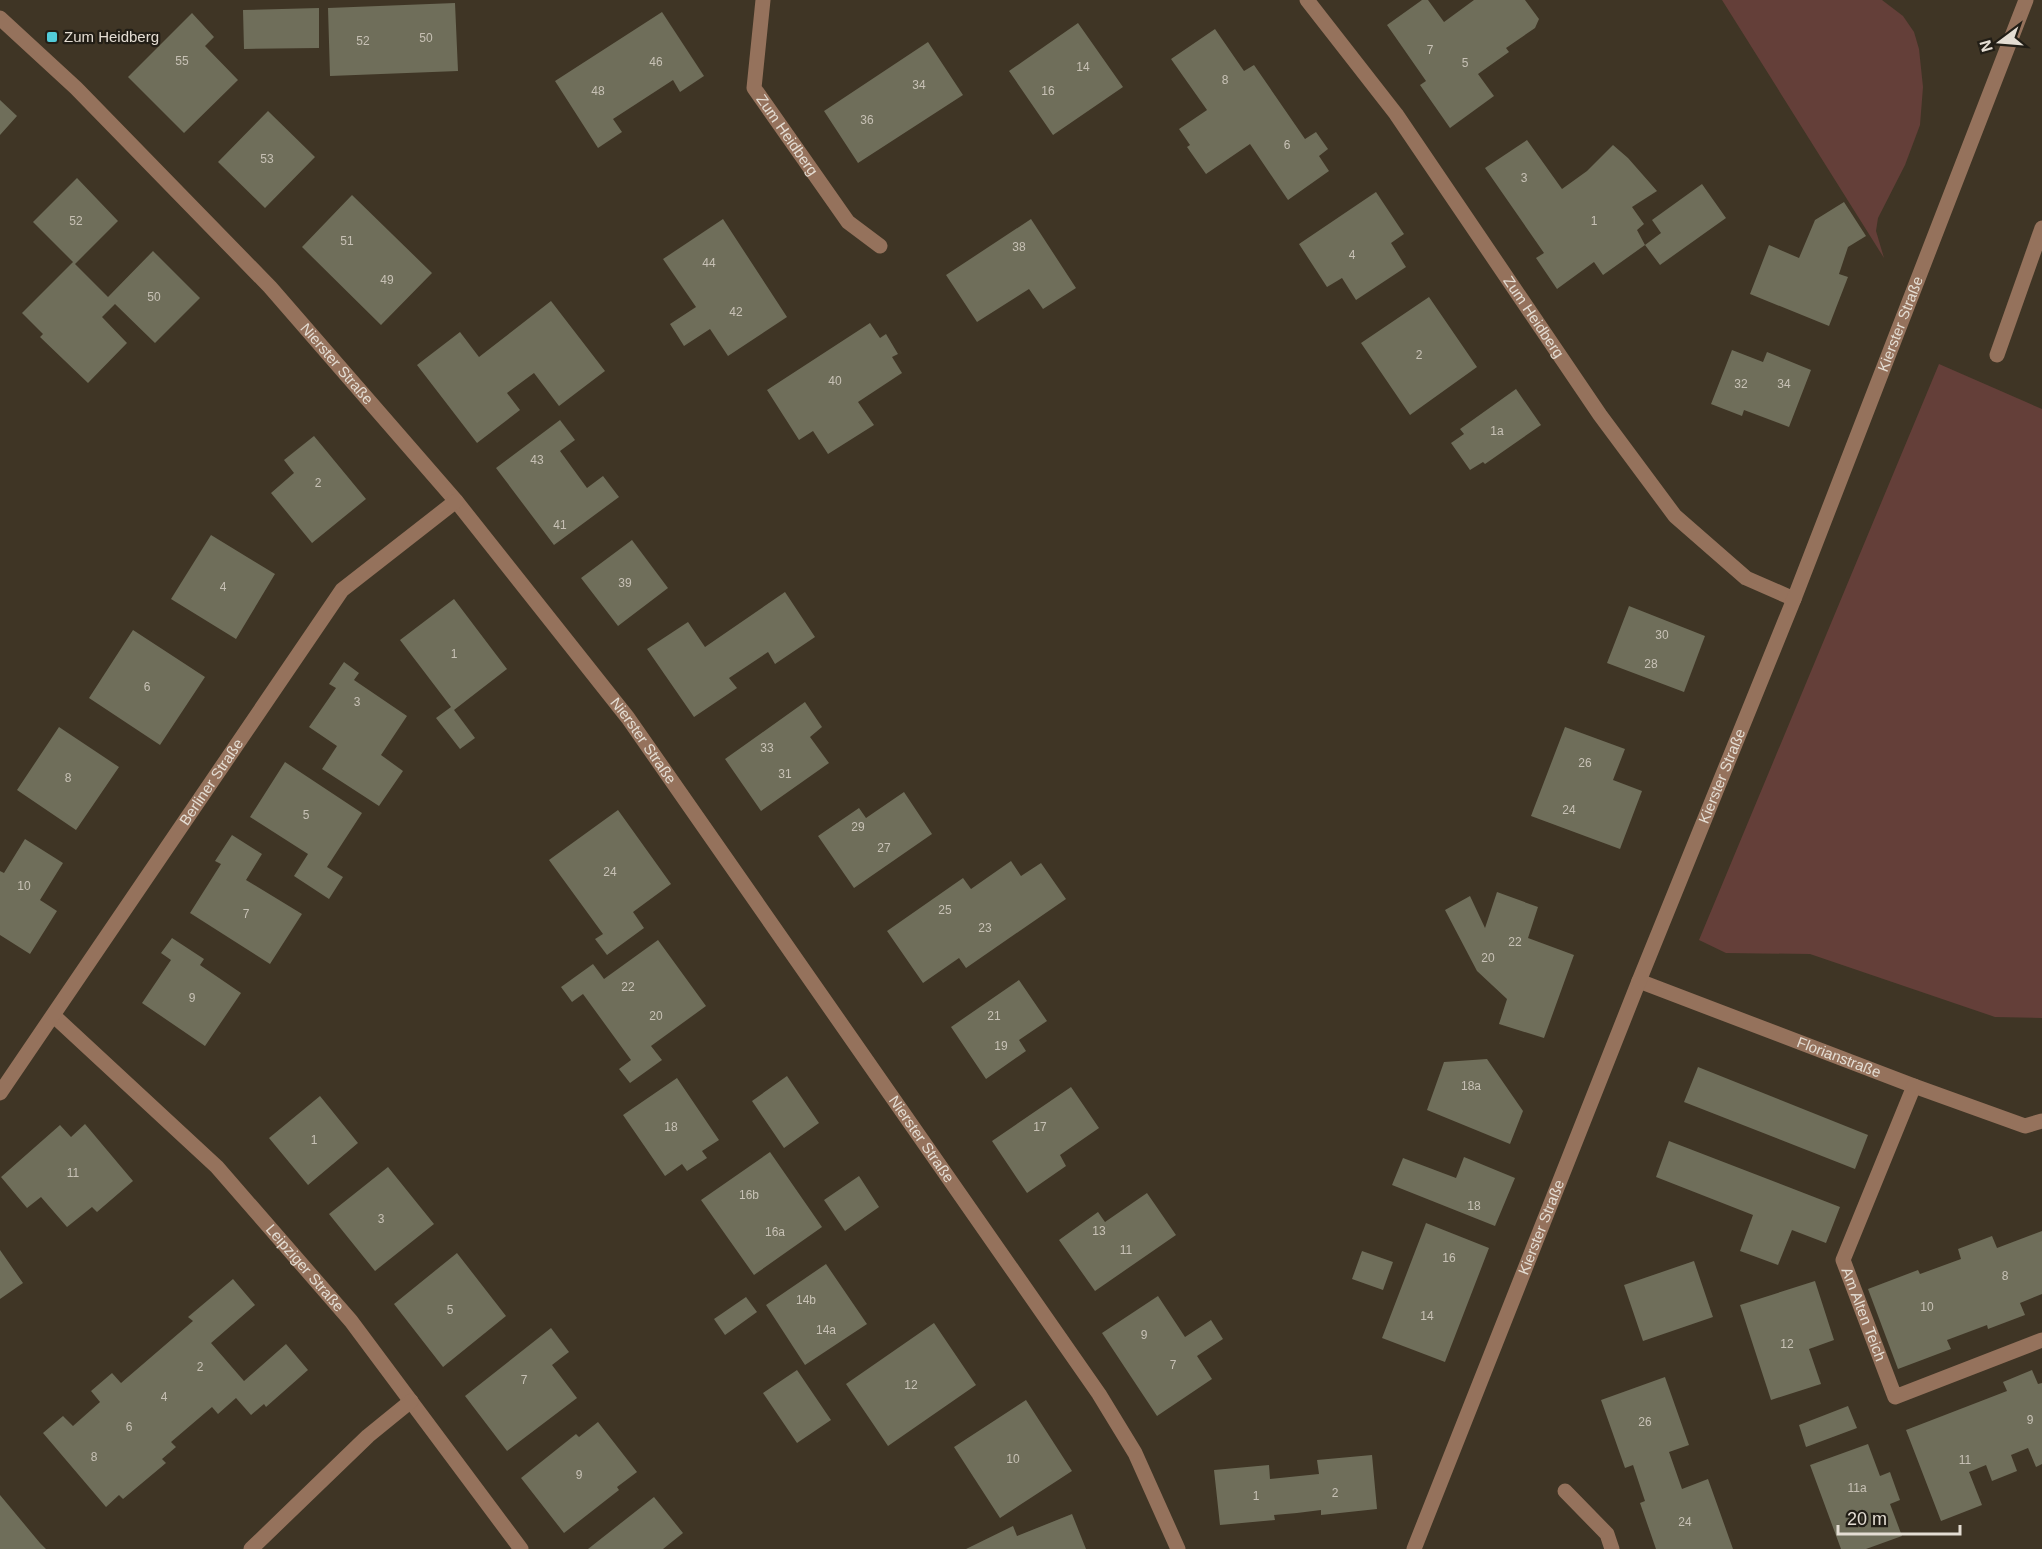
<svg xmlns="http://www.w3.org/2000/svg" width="2042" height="1549" font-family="Helvetica,sans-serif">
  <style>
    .green { fill: #643f39 }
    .building { fill: #6f6e5a }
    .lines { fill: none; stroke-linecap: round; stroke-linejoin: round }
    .minor { stroke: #95725c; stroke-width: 15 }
    .poi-dot { fill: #52cbd9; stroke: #221e16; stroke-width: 2 }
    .labels { text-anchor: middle; stroke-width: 4.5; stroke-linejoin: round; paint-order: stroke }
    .number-label { font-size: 12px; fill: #c7c1b5 }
    .poi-label { font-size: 15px; fill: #e4ddd3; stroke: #221e16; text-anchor: start }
    .street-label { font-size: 15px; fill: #e4ddd3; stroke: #221e16 }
  </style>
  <rect width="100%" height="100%" fill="#3f3525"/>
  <path class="green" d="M1722 0H1882L1903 16 1914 32 1919 49 1923 87 1920 125 1905 165 1878 218 1876 231 1884 258Z
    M1939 364 2042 409V1018L1995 1017 1810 954 1726 953 1699 940Z"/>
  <path class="building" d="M1422 0H1428L1444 22 1474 0H1525L1539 19 1535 28 1506 48 1509 52 1478 74 1494 96 1450 128 1420 85 1426 81 1387 25Z
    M455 3 458 71 330 76 328 8Z
    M319 8V48L244 49 243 10Z
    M662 12 704 76 680 92 673 80 613 119 622 132 598 148 555 81Z
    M192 13 214 37 205 46 238 80 184 133 128 77Z
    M1078 23 1123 87 1053 135 1009 71Z
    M1215 29 1244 71 1254 65 1305 139 1316 132 1328 149 1319 156 1329 171 1288 200 1250 144 1206 174 1187 147 1190 145 1179 129 1207 110 1171 59Z
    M928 42 963 95 858 163 824 111Z
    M0 100 17 116 0 135Z
    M268 111 315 157 265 208 218 162Z
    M1527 140 1562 189 1587 171 1613 145 1628 158 1657 191 1632 207 1644 224 1637 230 1645 245 1603 275 1594 262 1557 289 1536 258 1544 253 1485 168Z
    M77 178 118 221 75 264 108 297 153 251 200 298 155 343 115 304 102 317 127 343 88 383 40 337 43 334 22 313 73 262 33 222Z
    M1702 184 1726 218 1660 265 1645 245 1661 233 1652 220Z
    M1376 192 1404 234 1391 243 1406 267 1356 300 1342 278 1327 287 1299 244Z
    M352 195 432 273 381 325 302 247Z
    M1844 202 1866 236 1848 247 1839 274 1848 277 1829 326 1750 294 1769 245 1799 258 1815 220Z
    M723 219 787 317 728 356 710 329 684 346 670 324 696 307 663 259Z
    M1031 219 1076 288 1043 309 1029 289 977 322 946 275Z
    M1429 297 1477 367 1410 415 1361 343Z
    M551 301 605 371 559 406 534 373 507 393 520 410 477 443 417 365 460 332 479 357Z
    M870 323 880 338 886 334 898 354 892 357 902 373 858 402 874 425 828 454 813 431 799 440 767 390Z
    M1732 350 1763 362 1767 352 1811 370 1789 427 1744 410 1742 416 1711 404Z
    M1516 389 1541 425 1485 464 1483 462 1470 470 1451 443 1464 434 1460 429Z
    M560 420 575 440 560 451 587 488 603 476 619 497 554 545 496 468Z
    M314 436 366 499 312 543 271 493 294 473 284 460Z
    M211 535 275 574 236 639 171 599Z
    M632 540 668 588 618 626 581 578Z
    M785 592 815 637 775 664 768 652 729 678 737 688 694 717 647 649 688 622 705 647Z
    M454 599 507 669 454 710 475 738 460 749 436 718 451 707 400 640Z
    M1629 606 1705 636 1684 692 1607 663Z
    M133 630 205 677 160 745 89 698Z
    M344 662 359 673 354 680 407 716 381 755 403 771 379 806 322 769 337 746 309 727 336 688 329 684Z
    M805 702 822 727 810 737 829 763 761 811 725 759Z
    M59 727 119 767 76 830 17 790Z
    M1565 727 1625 749 1613 780 1642 791 1620 849 1531 816Z
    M285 762 362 813 327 867 343 877 329 899 294 876 308 854 250 817Z
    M904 792 932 834 854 888 818 836 859 808 866 818Z
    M618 810 671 884 633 912 644 928 607 955 595 939 603 934 549 860Z
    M232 835 262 854 246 880 302 914 270 964 190 913 221 864 215 861Z
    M25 839 63 863 40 900 57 911 30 954 0 935V871L4 873Z
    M1011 861 1021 876 1041 863 1066 899 966 968 959 958 923 983 887 931 963 878 971 889Z
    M1497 892 1538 907 1528 938 1574 955 1544 1038 1499 1024 1507 999 1477 971 1445 910 1470 896 1485 928Z
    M172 938 204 959 200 965 241 993 205 1046 142 1003 171 960 161 953Z
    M658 940 706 1006 651 1046 662 1060 630 1083 619 1069 631 1060 583 994 572 1002 561 987 593 964 604 979Z
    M1019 980 1047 1021 1019 1040 1026 1051 986 1079 951 1027Z
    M1487 1059 1523 1111 1510 1144 1427 1110 1444 1062Z
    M1698 1067 1868 1135 1855 1169 1684 1102Z
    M787 1076 819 1123 784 1148 752 1101Z
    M677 1078 719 1140 702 1151 707 1158 687 1171 682 1164 665 1176 623 1115Z
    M1071 1087 1099 1128 1060 1155 1066 1166 1027 1193 992 1141Z
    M320 1096 358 1143 308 1185 269 1138Z
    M85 1124 133 1181 97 1212 92 1207 67 1227 41 1197 27 1208 1 1177 60 1125 71 1137Z
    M1669 1141 1840 1207 1826 1243 1792 1230 1778 1265 1740 1251 1753 1215 1656 1177Z
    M770 1152 822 1227 754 1275 701 1200Z
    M1464 1157 1515 1178 1495 1226 1392 1185 1403 1158 1456 1178Z
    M388 1167 434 1224 375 1271 329 1214Z
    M859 1176 879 1207 845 1231 824 1200Z
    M1147 1193 1176 1235 1095 1291 1059 1240 1098 1212 1105 1222Z
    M1426 1223 1489 1248 1445 1362 1382 1338Z
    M2042 1231V1294L2020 1303 2025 1315 1988 1329 1987 1325 1947 1340 1951 1349 1898 1369 1868 1289 1918 1270 1920 1274 1961 1259 1958 1249 1992 1236 1997 1248Z
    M0 1250 23 1283 0 1299Z
    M1362 1251 1393 1262 1383 1290 1352 1279Z
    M457 1253 506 1316 443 1367 394 1304Z
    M1694 1261 1713 1317 1643 1341 1624 1285Z
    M826 1264 867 1324 805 1365 766 1305Z
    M233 1279 255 1305 211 1343 244 1381 286 1344 308 1370 266 1407 264 1404 251 1415 236 1398 218 1414 212 1407 171 1442 176 1447 162 1459 166 1463 123 1499 119 1495 106 1507 43 1433 63 1416 73 1426 100 1402 91 1391 112 1373 121 1383 193 1321 188 1317Z
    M1815 1281 1834 1340 1809 1349 1821 1384 1771 1400 1740 1305Z
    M1158 1296 1185 1337 1211 1320 1223 1339 1197 1356 1212 1379 1157 1416 1102 1333Z
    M746 1297 757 1312 725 1335 714 1319Z
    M934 1323 976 1385 888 1446 846 1384Z
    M551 1328 569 1352 552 1365 577 1398 507 1451 465 1396Z
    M797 1370 831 1420 797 1443 763 1393Z
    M2032 1370 2038 1384 2042 1383V1464L2036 1467 2028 1448 2011 1455 2017 1471 1992 1481 1986 1465 1969 1472 1982 1505 1941 1521 1906 1430 2007 1391 2003 1382Z
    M1665 1377 1689 1445 1669 1452 1682 1489 1708 1479 1733 1549H1656L1640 1503 1645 1501 1633 1465 1625 1468 1601 1400Z
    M1026 1400 1072 1471 1000 1518 954 1447Z
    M1848 1406 1857 1428 1806 1447 1799 1425Z
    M598 1422 637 1472 617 1487 619 1490 564 1533 521 1478 576 1434 579 1437Z
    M1868 1444 1880 1476 1890 1472 1900 1500 1890 1504 1902 1536 1866 1549H1841L1810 1465Z
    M1372 1455 1377 1509 1321 1515V1510L1297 1513 1274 1515 1275 1520 1220 1525 1214 1470 1269 1465 1270 1479 1319 1474 1317 1460Z
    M0 1495 40 1543 46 1549H0Z
    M654 1497 683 1533 663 1549H588Z
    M1072 1514 1086 1549H966L1013 1526 1017 1536Z"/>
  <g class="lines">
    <g class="minor">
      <path id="s1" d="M763 0 754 88 848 222 880 246"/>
      <path id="s2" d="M1307 0 1396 114 1600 415 1675 516 1746 578 1794 599"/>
      <path id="s3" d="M0 18 76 88 270 287 456 501 628 718 1099 1394 1135 1453 1178 1549"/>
      <path d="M1997 355 2042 228"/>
      <path id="s4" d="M1639 981 1914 1086 2025 1126 2042 1121"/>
      <path id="s5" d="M54 1016 217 1167 351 1321 521 1549"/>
      <path id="s6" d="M1914 1086 1843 1260 1895 1397 2042 1340"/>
      <path id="s7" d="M0 1093 342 590 456 501"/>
      <path d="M1565 1491 1607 1534 1612 1549"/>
      <path d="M251 1549 368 1436 411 1401"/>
      <path id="s8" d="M1414 1549 1639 981 1794 599 2026 0"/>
    </g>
  </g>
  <rect class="poi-dot" x="46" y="31" width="12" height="12" rx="3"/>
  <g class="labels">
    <g class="number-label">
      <text x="426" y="42">50</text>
      <text x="363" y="45">52</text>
      <text x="1430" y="54">7</text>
      <text x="182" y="65">55</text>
      <text x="656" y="66">46</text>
      <text x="1465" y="67">5</text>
      <text x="1083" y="71">14</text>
      <text x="1225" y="84">8</text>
      <text x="919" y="89">34</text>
      <text x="598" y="95">48</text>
      <text x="1048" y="95">16</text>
      <text x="867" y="124">36</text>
      <text x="1287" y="149">6</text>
      <text x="267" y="163">53</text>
      <text x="1524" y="182">3</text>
      <text x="76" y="225">52</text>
      <text x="1594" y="225">1</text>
      <text x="347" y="245">51</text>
      <text x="1019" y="251">38</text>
      <text x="1352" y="259">4</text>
      <text x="709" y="267">44</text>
      <text x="387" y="284">49</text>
      <text x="154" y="301">50</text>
      <text x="736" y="316">42</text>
      <text x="1419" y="359">2</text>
      <text x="835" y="385">40</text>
      <text x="1741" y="388">32</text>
      <text x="1784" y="388">34</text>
      <text x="1497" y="435">1a</text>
      <text x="537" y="464">43</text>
      <text x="318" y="487">2</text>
      <text x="560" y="529">41</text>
      <text x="625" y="587">39</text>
      <text x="223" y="591">4</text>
      <text x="1662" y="639">30</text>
      <text x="454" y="658">1</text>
      <text x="1651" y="668">28</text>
      <text x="147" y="691">6</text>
      <text x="357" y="706">3</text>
      <text x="767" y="752">33</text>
      <text x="1585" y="767">26</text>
      <text x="785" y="778">31</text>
      <text x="68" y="782">8</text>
      <text x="1569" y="814">24</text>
      <text x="306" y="819">5</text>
      <text x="858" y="831">29</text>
      <text x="884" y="852">27</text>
      <text x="610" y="876">24</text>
      <text x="24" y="890">10</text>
      <text x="945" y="914">25</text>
      <text x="246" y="918">7</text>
      <text x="985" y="932">23</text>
      <text x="1515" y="946">22</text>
      <text x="1488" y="962">20</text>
      <text x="628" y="991">22</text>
      <text x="192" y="1002">9</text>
      <text x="656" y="1020">20</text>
      <text x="994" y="1020">21</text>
      <text x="1001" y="1050">19</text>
      <text x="1471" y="1090">18a</text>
      <text x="671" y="1131">18</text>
      <text x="1040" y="1131">17</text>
      <text x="314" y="1144">1</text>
      <text x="73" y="1177">11</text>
      <text x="749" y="1199">16b</text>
      <text x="1474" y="1210">18</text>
      <text x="381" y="1223">3</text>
      <text x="1099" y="1235">13</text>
      <text x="775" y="1236">16a</text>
      <text x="1126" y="1254">11</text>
      <text x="1449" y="1262">16</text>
      <text x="2005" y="1280">8</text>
      <text x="806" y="1304">14b</text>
      <text x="1927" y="1311">10</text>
      <text x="450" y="1314">5</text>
      <text x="1427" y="1320">14</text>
      <text x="826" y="1334">14a</text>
      <text x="1144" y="1339">9</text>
      <text x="1787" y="1348">12</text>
      <text x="1173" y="1369">7</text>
      <text x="200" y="1371">2</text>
      <text x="524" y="1384">7</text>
      <text x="911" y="1389">12</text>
      <text x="164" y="1401">4</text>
      <text x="2030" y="1424">9</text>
      <text x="1645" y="1426">26</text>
      <text x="129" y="1431">6</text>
      <text x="94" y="1461">8</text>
      <text x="1013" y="1463">10</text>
      <text x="1965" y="1464">11</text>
      <text x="579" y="1479">9</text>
      <text x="1857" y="1492">11a</text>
      <text x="1335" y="1497">2</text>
      <text x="1256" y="1500">1</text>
      <text x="1685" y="1526">24</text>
    </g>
    <g class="poi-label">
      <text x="64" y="42">Zum Heidberg</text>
    </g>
    <g class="street-label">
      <text dy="5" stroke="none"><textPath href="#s1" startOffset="146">Zum Heidberg</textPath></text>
      <text dy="5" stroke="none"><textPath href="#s2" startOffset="390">Zum Heidberg</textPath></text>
      <text dy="5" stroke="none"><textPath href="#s8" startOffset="1318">Kierster Straße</textPath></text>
      <text dy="5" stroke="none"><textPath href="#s3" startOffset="483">Nierster Straße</textPath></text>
      <text dy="5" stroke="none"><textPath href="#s3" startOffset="969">Nierster Straße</textPath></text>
      <text dy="5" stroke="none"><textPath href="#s8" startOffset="832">Kierster Straße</textPath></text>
      <text dy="5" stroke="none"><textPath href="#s7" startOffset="376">Berliner Straße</textPath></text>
      <text dy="5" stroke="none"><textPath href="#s4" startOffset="214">Florianstraße</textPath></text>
      <text dy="5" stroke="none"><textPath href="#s3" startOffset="1455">Nierster Straße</textPath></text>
      <text dy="5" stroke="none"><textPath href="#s8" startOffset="346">Kierster Straße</textPath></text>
      <text dy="5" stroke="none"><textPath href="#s5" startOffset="356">Leipziger Straße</textPath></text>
      <text dy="5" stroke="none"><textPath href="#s6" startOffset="246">Am Alten Teich</textPath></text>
    </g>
  </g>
  <g transform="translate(2000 42) rotate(254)" stroke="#221e16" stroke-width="4.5" paint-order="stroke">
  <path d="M0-4.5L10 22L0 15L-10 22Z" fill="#e4ddd3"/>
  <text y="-9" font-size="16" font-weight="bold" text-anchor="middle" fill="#e4ddd3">N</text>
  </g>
  <path d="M1838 1525v9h122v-9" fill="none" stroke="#e4ddd3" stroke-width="3"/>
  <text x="1847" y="1525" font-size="18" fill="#e4ddd3" stroke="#221e16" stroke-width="4.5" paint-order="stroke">20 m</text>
</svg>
